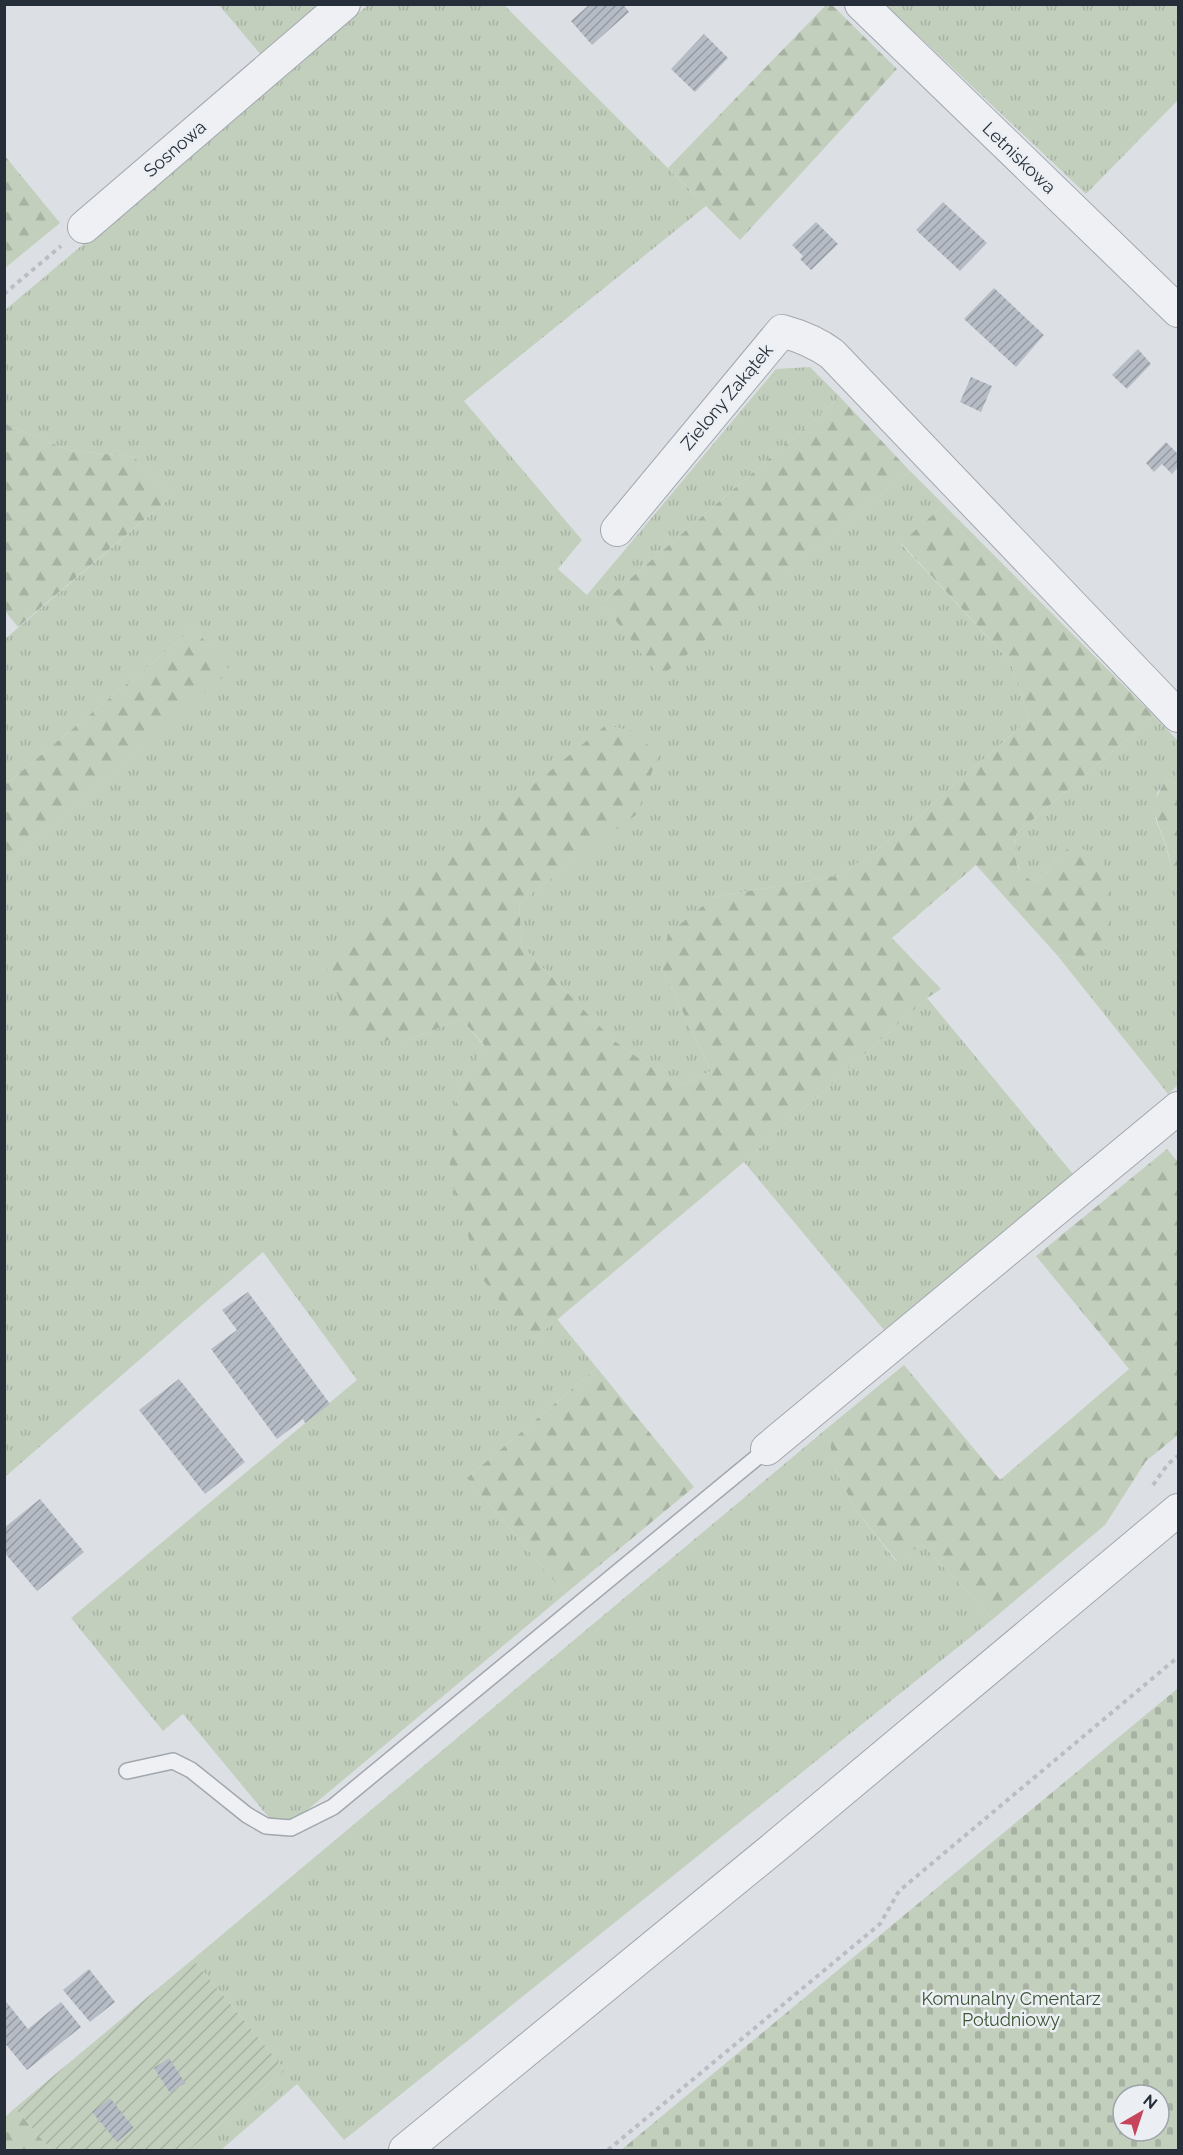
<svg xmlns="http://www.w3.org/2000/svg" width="1183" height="2155" font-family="Raleway,sans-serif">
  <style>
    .grass { fill: url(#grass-tufts) }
    .forest { fill: url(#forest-firs) }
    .cemetery { fill: url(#cemetery-stones); fill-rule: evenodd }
    .garden { fill: url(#garden-furrows) }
    .building { fill: url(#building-hatch) }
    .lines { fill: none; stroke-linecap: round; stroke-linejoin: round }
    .lane-casing { stroke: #a2a7ae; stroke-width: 18 }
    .street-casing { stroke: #a2a7ae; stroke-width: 34 }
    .path { stroke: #babec4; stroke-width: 4; stroke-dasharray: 4.5 4.5; stroke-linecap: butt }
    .lane { stroke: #eef0f4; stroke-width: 15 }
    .street { stroke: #eef0f4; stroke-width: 32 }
    .labels { text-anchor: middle; stroke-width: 5; stroke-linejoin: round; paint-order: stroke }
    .street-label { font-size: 18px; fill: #262e3a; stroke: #ebeff3 }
    .park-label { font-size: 18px; fill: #3c5534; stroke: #ebeff3 }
  </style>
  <defs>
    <pattern id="grass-tufts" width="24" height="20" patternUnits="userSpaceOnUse" patternTransform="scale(1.5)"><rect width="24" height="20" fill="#c2cfbd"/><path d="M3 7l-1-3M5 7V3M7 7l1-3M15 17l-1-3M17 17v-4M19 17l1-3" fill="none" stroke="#a7b2a3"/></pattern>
    <pattern id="forest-firs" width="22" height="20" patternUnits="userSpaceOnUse" patternTransform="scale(1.5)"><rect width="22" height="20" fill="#c2cfbd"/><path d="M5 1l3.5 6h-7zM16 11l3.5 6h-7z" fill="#a7b2a3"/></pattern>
    <pattern id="cemetery-stones" width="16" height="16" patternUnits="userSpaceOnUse" patternTransform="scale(1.5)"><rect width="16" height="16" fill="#c2cfbd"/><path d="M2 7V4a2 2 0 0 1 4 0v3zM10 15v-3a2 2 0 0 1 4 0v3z" fill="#a7b2a3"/></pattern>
    <pattern id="garden-furrows" width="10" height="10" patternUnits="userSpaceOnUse" patternTransform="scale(1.5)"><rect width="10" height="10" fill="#c2cfbd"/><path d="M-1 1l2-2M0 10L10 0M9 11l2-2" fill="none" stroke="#a7b2a3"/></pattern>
    <pattern id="building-hatch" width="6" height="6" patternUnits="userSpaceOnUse" patternTransform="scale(1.5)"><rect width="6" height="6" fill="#b6bcc5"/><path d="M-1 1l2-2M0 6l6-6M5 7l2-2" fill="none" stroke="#9499a1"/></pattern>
  </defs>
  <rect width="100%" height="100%" fill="#dce0e5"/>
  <path class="grass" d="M219 5H321L261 55Z
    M368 5H504L706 206 464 401 582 540 558 569 587 595 776 369 810 367 840 397 602 603 660 676 910 471 944 505 901 544 1010 661 1029 719 903 830 841 875 714 897 661 966 711 1071 679 1087 613 1040 522 946 519 903 637 813 634 731 404 1042 461 1019 484 1046 456 1101 532 1341 557 1319 597 1368 467 1478 565 1594 293 1822 271 1820 183 1714 163 1731 71 1618 357 1380 263 1252 5 1477V868L229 671 194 628 5 785V639L171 497 134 457 68 450 5 424V310Z
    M886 5H1178V100L1086 194Z
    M1154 716 1178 741V785L1167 779 1157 793 1155 818 1166 846 1178 896V1085L1168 1094 1057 955 1086 959 1058 855 1048 871 1035 883 1022 875 1015 858 1016 834Z
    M927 998 1073 1174 884 1330 744 1162Z
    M831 1425V1460L855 1509 896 1561 922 1544 993 1619 344 2140 297 2084 221 2150H189L285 2070 193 1959Z"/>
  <path class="forest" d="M826 5H832L897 69 740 240 668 168Z
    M5 156 60 223 5 268H4Z
    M840 397 910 471 660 677 602 603Z
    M5 424 68 450 134 457 171 497 18 627 5 611Z
    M944 505 1154 716 1016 834C1015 859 1012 869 1035 883L1048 871 1058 855 1074 845C1081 848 1090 851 1096 855 1117 871 1111 922 1109 945L1086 959 1057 955 976 865 892 938 941 989 927 998 744 1162 532 1341 481 1277 449 1174 456 1101 484 1045 461 1019 404 1042 354 1037 323 958 606 725 634 731 658 755 637 814 519 903 522 946 613 1040 679 1087 711 1071 661 966 668 934 714 897 841 875 903 830 1029 719 1010 661 901 543Z
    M194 628 230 671 5 868V785Z
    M1167 779 1178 785V896C1173 880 1171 862 1166 845 1156 817 1146 808 1167 779Z
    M1167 1149 1178 1162V1435L1146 1461 1105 1525 993 1619 922 1544 897 1561 855 1509 831 1460V1425L904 1365 1000 1480 1129 1369 1036 1256Z
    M597 1368 694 1487 565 1594 467 1478Z
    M15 2108 51 2150H5V2117Z"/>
  <path class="cemetery" d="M1178 1688V2150H621ZM1123 2095H1159V2131H1123Z"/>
  <path class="garden" d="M193 1959 285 2070 189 2150H51L15 2108Z"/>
  <path class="building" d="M590 4H623L629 12 592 45 571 21Z
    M704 34 728 58 695 92 671 69Z
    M943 202 987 243 960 271 916 230Z
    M816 222 838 244 811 270 800 259 803 256 792 245Z
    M994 288 1044 335 1016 367 964 319Z
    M1138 349 1151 364 1127 389 1112 375Z
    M971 377 992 386 981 412 960 402Z
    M1166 442 1178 454V467L1172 474 1162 464 1154 472 1146 463Z
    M248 1292 330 1404 305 1423 303 1419 277 1439 211 1349 237 1330 222 1310Z
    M179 1379 245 1462 205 1494 139 1410Z
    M40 1499 84 1552 37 1591 4 1552V1528Z
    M89 1969 115 2002 90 2022 63 1990Z
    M4 1999 28 2029 61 2002 81 2027 27 2070 4 2042Z
    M169 2058 185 2083 170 2093 154 2068Z
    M110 2098 134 2128 117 2142 92 2112Z"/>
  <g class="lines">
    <defs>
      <path id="lane" d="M127 1771 173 1761 191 1770 247 1815 266 1826 291 1828 333 1807 767 1449"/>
      <path id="street" d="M861 4 1178 311
        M84 227 344 4
        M617 530 782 331C800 336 816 342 832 354L1178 716
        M767 1449 1178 1108
        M405 2150 776 1846 1178 1510"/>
    </defs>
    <use href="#lane" class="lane-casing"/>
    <use href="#street" class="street-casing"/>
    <path class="path" d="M4 294 61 246
      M1153 1485 1168 1464 1178 1456
      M608 2150 880 1924 899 1891 1178 1657"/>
    <use href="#lane" class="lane"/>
    <use href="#street" class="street"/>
  </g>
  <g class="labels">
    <g class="street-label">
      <text transform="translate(175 149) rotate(-41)" y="6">Sosnowa</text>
      <text transform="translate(1019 158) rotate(44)" y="6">Letniskowa</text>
      <text transform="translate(727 397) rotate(-50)" y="6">Zielony Zakątek</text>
    </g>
    <g class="park-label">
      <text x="1011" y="2005">Komunalny Cmentarz<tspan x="1011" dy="21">Południowy</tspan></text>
    </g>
  </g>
  <rect width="1183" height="2155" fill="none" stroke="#262e3a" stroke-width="12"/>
  <g transform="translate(1141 2113) rotate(39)"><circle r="28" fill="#ebeff3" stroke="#9ca2a9" stroke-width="1.5"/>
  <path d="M0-4.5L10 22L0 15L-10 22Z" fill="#c6455d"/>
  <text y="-9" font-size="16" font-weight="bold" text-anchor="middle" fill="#262e3a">N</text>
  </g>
</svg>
